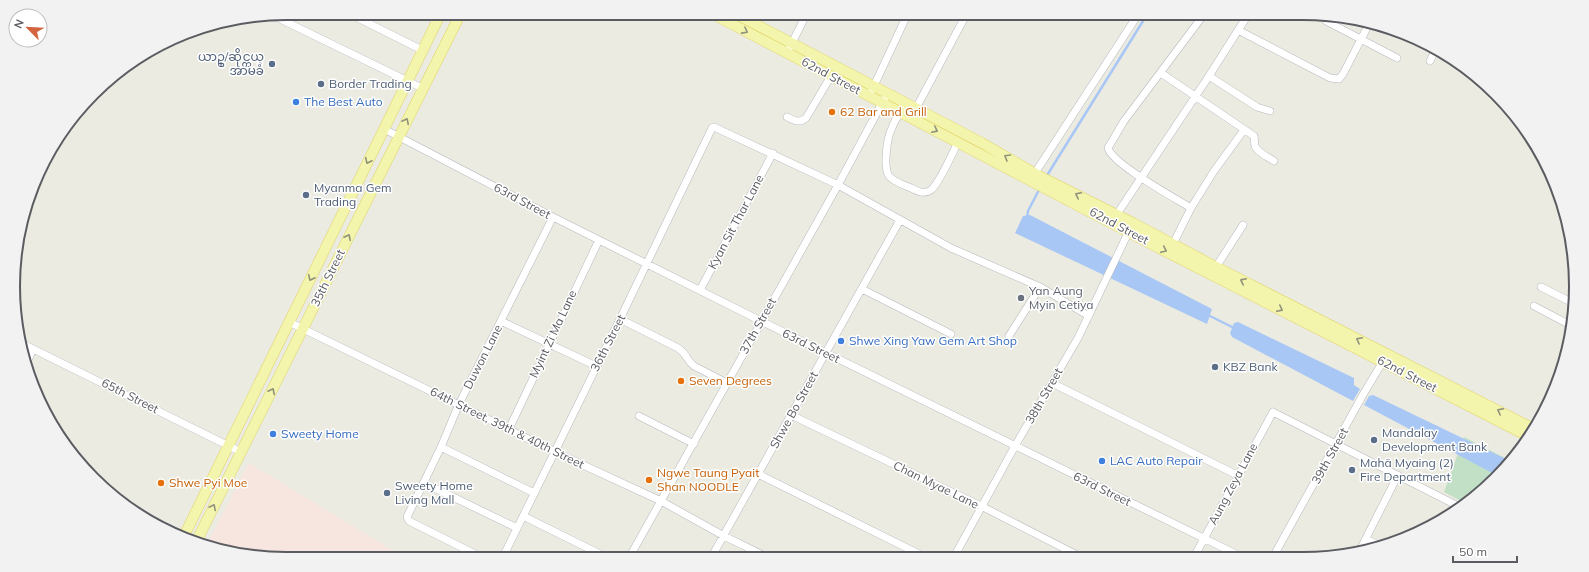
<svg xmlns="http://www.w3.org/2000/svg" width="1589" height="572" font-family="Mulish,'Noto Sans Myanmar',sans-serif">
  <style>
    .medical { fill: #f7e5df }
    .green { fill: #c1e0c6 }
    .water { fill: #a9c7f5 }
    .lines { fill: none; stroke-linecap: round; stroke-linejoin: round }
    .stream { stroke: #a9c7f5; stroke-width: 2.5 }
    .street-casing { stroke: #b7b8bd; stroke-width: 8 }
    .primary-casing { stroke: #e0d366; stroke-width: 11 }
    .street { stroke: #fff; stroke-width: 7 }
    .primary { stroke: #f4f5ad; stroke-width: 10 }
    .oneway { stroke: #90927c }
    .service-dot { fill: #5c6f8a; stroke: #fff; stroke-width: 1.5 }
    .shop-dot { fill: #3f7fe0; stroke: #fff; stroke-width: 1.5 }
    .food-dot { fill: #e8710a; stroke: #fff; stroke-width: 1.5 }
    .worship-dot { fill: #6b7280; stroke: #fff; stroke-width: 1.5 }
    .labels { text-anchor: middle; stroke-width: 3; stroke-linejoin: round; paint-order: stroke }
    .service-label { font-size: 12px; fill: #4e5e75; stroke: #fff; text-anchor: start }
    .street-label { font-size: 12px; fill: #5a5c61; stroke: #fff }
    .shop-label { font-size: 12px; fill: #366cbe; stroke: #fff; text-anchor: start }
    .food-label { font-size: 12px; fill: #c56008; stroke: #fff; text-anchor: start }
    .worship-label { font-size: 12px; fill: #5b616d; stroke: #fff; text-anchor: start }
    .rim { fill: none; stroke: #5a5c61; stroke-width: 2 }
  </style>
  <rect width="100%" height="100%" fill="#ebebe2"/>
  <path class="medical" d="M249 463 407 559H286L215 550 206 546Z"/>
  <path class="green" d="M1464 437 1509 460 1483 491 1465 503 1444 492Z"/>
  <path class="water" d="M1030 215 1212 309 1207 324 1015 233 1023 216Z
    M1238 322 1354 378V385L1360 389 1353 401 1232 337 1230 333 1234 323Z
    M1373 395 1508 460 1496 475 1364 405 1369 396Z"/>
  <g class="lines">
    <path class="stream" d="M1046 177 1148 13
      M1027 218 1028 211 1040 188
      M1208 315 1234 328"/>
    <defs>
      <path id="street" d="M348 13 422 50
        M421 13 437 21
        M272 15 424 89
        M1328 16 1326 21 1397 58
        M1238 30 1330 78 1339 79 1343 74 1370 22
        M787 53 807 13
        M1430 61 1436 49
        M1161 73 1254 136C1255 140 1254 142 1255 146 1258 153 1268 157 1274 161
        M1209 76 1257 107 1270 111
        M872 90 908 13
        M902 109C899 115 894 121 892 128 887 137 883 167 889 176 894 182 904 185 911 188 917 191 924 195 931 190 940 182 952 154 958 142
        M914 112 967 13
        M787 117C793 120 800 124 806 118L831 76
        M384 129 553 217 761 321 1242 557
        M1035 173 1139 13
        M1191 208C1175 198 1112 164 1108 148L1124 121 1205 13
        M1115 217 1209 76 1249 13
        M1173 244 1191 208 1214 171 1244 130
        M1216 267 1243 225
        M1541 287 1575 304
        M862 289 951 334
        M700 290 773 153
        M1534 306 1572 326
        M620 319 678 348C687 354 687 361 694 366L727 383
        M501 321 596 366
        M289 322 555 452 661 501 724 536 769 558
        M1009 336 1040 287
        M19 342 241 452
        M26 364 33 349
        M1052 383 1237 475
        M791 415 981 506 1081 557
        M639 416 694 444
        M509 429 599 240
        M441 447 534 493
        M758 474 927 558
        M424 483 517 528
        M523 516 608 558
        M1366 539 1378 545
        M1360 550 1398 475
        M954 557 1015 446 1078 338 1129 231
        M1194 557 1273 412 1460 507
        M1273 557 1364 393 1385 358
        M629 558 838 185 887 94
        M711 558 900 220
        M485 559 409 521 407 517 441 447 459 404 553 217
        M502 559 620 319 712 128 714 127 838 185 951 248 1040 287 1089 316"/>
      <path id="primary" d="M711 13 1157 247 1528 436
        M734 13 982 143 1041 177 1133 223 1216 267 1534 429
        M183 538 441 13
        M196 542 461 13"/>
    </defs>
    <use href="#street" class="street-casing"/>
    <use href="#primary" class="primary-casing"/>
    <use href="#street" class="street"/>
    <use href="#primary" class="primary"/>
  </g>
  <defs><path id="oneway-chevron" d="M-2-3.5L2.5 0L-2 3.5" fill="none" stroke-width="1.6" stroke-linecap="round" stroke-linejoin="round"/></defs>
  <g class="oneway">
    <use href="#oneway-chevron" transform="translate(745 31) rotate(28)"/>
    <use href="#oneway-chevron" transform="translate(406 121) rotate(-63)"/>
    <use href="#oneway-chevron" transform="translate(935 130) rotate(27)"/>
    <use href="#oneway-chevron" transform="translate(1007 157) rotate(-150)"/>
    <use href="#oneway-chevron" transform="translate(368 161) rotate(116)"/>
    <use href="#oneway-chevron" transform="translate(1078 195) rotate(-153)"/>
    <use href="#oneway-chevron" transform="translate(348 237) rotate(-63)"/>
    <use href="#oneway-chevron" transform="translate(1164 250) rotate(25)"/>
    <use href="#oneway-chevron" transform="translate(311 278) rotate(116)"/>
    <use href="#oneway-chevron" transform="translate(1243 281) rotate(-154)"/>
    <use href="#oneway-chevron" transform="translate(1280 309) rotate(27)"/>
    <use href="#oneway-chevron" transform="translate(1359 340) rotate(-153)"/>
    <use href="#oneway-chevron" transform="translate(272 391) rotate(-63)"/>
    <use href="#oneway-chevron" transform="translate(1500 411) rotate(-153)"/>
    <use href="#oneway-chevron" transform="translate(213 507) rotate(-63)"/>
  </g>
  <g class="service-dot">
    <circle cx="272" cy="64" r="4"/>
    <circle cx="321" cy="84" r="4"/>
    <circle cx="306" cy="195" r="4"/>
    <circle cx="1215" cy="367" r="4"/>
    <circle cx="1374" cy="440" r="4"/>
    <circle cx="1352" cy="470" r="4"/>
    <circle cx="387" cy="493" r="4"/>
  </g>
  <g class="shop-dot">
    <circle cx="296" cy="102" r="4"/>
    <circle cx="841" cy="341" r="4"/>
    <circle cx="273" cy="434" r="4"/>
    <circle cx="1102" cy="461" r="4"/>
  </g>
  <g class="food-dot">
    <circle cx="832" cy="112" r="4"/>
    <circle cx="681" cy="381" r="4"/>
    <circle cx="649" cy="480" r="4"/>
    <circle cx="161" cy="483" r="4"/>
  </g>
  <circle class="worship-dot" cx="1021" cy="298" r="4"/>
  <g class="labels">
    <g class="service-label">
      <text x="264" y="61" text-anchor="end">ယာဥ္/ဆိုင္ကယ္<tspan x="264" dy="14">အာမခံ</tspan></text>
      <text x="329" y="88">Border Trading</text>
      <text x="314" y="192">Myanma Gem<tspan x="314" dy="14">Trading</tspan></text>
      <text x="1223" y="371">KBZ Bank</text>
      <text x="1382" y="437">Mandalay<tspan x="1382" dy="14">Development Bank</tspan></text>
      <text x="1360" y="467">Mahā Myaing (2)<tspan x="1360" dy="14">Fire Department</tspan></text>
      <text x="395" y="490">Sweety Home<tspan x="395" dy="14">Living Mall</tspan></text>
    </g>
    <g class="street-label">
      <text transform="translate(831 76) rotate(28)" y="4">62nd Street</text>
      <text transform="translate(522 201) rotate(28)" y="4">63rd Street</text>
      <text transform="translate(736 222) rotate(-62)" y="4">Kyan Sit Thar Lane</text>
      <text transform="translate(1119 226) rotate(28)" y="4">62nd Street</text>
      <text transform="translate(328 278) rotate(-64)" y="4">35th Street</text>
      <text transform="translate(758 326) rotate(-61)" y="4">37th Street</text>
      <text transform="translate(553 334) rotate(-65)" y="4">Myint Zi Ma Lane</text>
      <text transform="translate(608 343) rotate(-63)" y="4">36th Street</text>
      <text transform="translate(811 346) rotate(26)" y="4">63rd Street</text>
      <text transform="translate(483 357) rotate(-63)" y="4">Duwon Lane</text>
      <text transform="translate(1407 374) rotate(27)" y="4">62nd Street</text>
      <text transform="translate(130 396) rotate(27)" y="4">65th Street</text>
      <text transform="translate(1044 396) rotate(-60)" y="4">38th Street</text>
      <text transform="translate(794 410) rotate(-61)" y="4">Shwe Bo Street</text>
      <text transform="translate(507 428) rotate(26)" y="4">64th Street, 39th &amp; 40th Street</text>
      <text transform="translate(1330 456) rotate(-61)" y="4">39th Street</text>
      <text transform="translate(1233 484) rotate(-62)" y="4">Aung Zeya Lane</text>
      <text transform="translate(936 485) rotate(26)" y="4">Chan Myae Lane</text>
      <text transform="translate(1102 489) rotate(26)" y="4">63rd Street</text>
    </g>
    <g class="shop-label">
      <text x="304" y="106">The Best Auto</text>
      <text x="849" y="345">Shwe Xing Yaw Gem Art Shop</text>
      <text x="281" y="438">Sweety Home</text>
      <text x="1110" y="465">LAC Auto Repair</text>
    </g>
    <g class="food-label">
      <text x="840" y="116">62 Bar and Grill</text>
      <text x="689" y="385">Seven Degrees</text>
      <text x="657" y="477">Ngwe Taung Pyait<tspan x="657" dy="14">Shan NOODLE</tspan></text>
      <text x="169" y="487">Shwe Pyi Moe</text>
    </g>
    <g class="worship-label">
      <text x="1029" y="295">Yan Aung<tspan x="1029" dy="14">Myin Cetiya</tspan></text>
    </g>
  </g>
  <path d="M0 0H1589V572H0ZM286 20H1303A266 266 0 0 1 1569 286V286A266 266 0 0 1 1303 552H286A266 266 0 0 1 20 286V286A266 266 0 0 1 286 20Z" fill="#f2f2f2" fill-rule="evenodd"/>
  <path class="rim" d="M286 20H1303A266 266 0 0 1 1569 286V286A266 266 0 0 1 1303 552H286A266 266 0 0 1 20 286V286A266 266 0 0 1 286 20Z"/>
  <g transform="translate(28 28) rotate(294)"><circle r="19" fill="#ffffff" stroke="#bdbec0"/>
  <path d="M0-3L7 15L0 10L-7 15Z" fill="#d4643f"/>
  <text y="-6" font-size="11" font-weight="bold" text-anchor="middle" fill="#5a5c61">N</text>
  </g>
  <path d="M1453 556v6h64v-6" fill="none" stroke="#5a5c61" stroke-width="2"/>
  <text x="1459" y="556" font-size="12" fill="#5a5c61" stroke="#ffffff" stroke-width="3" paint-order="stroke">50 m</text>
</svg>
